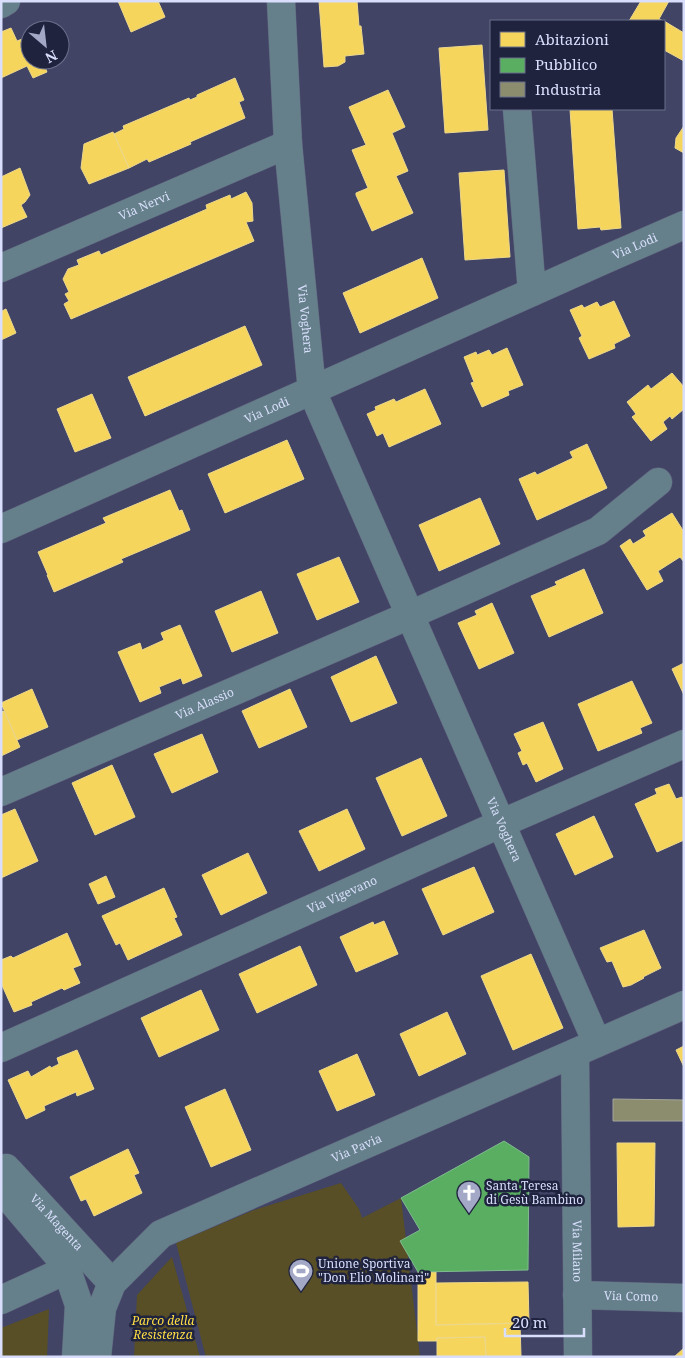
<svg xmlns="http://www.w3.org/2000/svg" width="685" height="1358" font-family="'Noto Serif',serif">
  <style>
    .green { fill: #594f26 }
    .homes { fill: #f6d55c; stroke: #edd88c }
    .public { fill: #5aae61; stroke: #80bc90 }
    .industry { fill: #8c8c6e; stroke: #a3a599 }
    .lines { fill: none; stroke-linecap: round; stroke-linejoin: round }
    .minor-casing { stroke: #5f627e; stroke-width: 29 }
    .minor { stroke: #65808a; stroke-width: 28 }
    .labels { text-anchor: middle; stroke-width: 5; stroke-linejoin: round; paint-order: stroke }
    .street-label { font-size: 12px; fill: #d8defc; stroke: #1f233e }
    .poi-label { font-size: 12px; fill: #d8defc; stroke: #1f233e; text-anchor: start }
    .park-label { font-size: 12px; font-style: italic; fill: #ffdf44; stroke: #1f233e }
  </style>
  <rect width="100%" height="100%" fill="#414465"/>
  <path class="green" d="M341 1183 359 1209 362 1218 401 1198 420 1357H206L176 1243 254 1210Z
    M172 1257 200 1357H134L137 1295Z
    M49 1309 47 1357H1V1328Z"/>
  <path class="homes" d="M118 1H158L165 17 131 32Z
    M319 1H357L359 26H361L364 54 345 56V62L338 66 324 67Z
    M641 1H669L659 19 663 21H629Z
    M664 21 684 33V61L664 50Z
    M11 28 17 41 30 36V60H42L47 72 33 78 27 66 1 78V32Z
    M482 45 488 130 445 133 439 48Z
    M235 78 244 100 239 102 245 118 190 142 191 144 149 162 147 159 129 168 114 134 124 129 123 126 189 98 190 100 197 97V95Z
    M388 90 405 127 392 133 408 171 396 176 413 213 372 231 356 195V193L368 188 352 150 366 145 349 107Z
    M570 109H612L621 228 601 230 600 227 578 229Z
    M684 126V153L675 148 676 138Z
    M113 132 129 168 89 184 81 168 84 144Z
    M20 168 30 195 25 202 21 205 27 217 1 228V177Z
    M504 170 510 257 465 260 459 173Z
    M246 192 252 203 253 221 246 222 254 241 71 319 64 304 69 301 65 294 69 292 63 279 68 269 79 265 77 260 99 251 101 255 207 209 206 205 230 195 231 199Z
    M422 258 438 298 360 333 343 293Z
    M614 301 630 336 614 344 615 348 589 359 579 338 582 336 570 310 582 305 584 308 597 302 600 307Z
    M6 309 16 333 1 340V310L2 311Z
    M245 326 262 365 145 416 128 377Z
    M507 348 523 385 508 391 509 395 482 407 471 383 474 382 464 357 476 352 477 355 489 350 492 355Z
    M672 373 684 387V409L672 419 670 416 663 422 667 429 651 441 632 417 636 414 627 402 648 385 651 389Z
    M425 389 441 424 389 447 383 433 377 436 367 414 376 410 375 407 394 399 396 402Z
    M92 394 111 438 75 452 57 409Z
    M287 440 304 479 225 513 208 474Z
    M587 444 607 488 537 520 519 479 535 472 537 475 573 458 570 452Z
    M170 490 179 511 182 510 190 530 121 559 123 562 54 592 47 575H48L38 552 106 523 103 518Z
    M480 498 500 544 439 571 419 525Z
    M672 513 684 532V562L680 557 658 571 663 581 647 590 620 546 630 539 633 544 646 536 643 531Z
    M339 557 359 602 317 620 297 574Z
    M584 569 603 613 549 637 531 596 557 585 555 582Z
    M261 591 278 633 232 652 215 611Z
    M492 603 514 653 479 669 458 623 477 615 475 611Z
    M180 625 202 676 183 684 181 678 159 687 161 693 140 702 118 652 140 643 142 650 164 640 161 633Z
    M376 656 397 703 351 722 331 677Z
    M684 663V695L672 669Z
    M632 681 652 723 640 728 642 733 598 751 578 704Z
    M32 689 48 727 17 740 1 703Z
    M290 689 307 727 259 748 242 711Z
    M4 711 20 747 1 756V712Z
    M543 722 563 769 536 782 527 763 523 765 518 753 522 751 514 734Z
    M202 734 218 772 172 793 154 754Z
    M421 758 447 816 402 836 376 778Z
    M112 765 135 817 95 835 72 783Z
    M669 784 676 799 682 797 684 801V840L657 852 635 804 657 794 655 789Z
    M15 809 38 861 1 878V815Z
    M347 809 365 849 319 871 299 831Z
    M594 816 613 857 575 875 556 834Z
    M248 853 267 893 221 915 202 875Z
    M474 867 494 912 443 935 422 889Z
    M106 876 115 897 98 904 89 884Z
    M164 888 177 917 174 918 182 935 128 960 120 943 116 945 102 916Z
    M384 921 398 954 356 972 340 937 373 922 374 925Z
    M644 930 661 968 643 977 644 978 631 985 623 987 612 961 607 962 600 948Z
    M67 933 81 965 73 968 80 983 64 990 62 988 31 1002 32 1005 14 1012 1 983V960L11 956 13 958Z
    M300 946 317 985 257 1013 239 974Z
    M531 954 563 1028 513 1050 481 976Z
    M201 990 219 1030 159 1057 141 1018Z
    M447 1012 466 1054 419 1076 400 1034Z
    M684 1046V1067L676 1050Z
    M77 1050 94 1089 77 1096 76 1092 44 1106 45 1110 26 1119 8 1080 28 1071 31 1077 50 1066 51 1068 59 1064 57 1058Z
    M357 1054 375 1095 337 1111 319 1071Z
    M225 1089 251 1150 211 1167 185 1107Z
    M617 1143H655L654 1226 618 1227Z
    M128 1149 139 1173 134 1175 142 1193 94 1216 86 1199 81 1201 70 1177Z
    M418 1272H436V1325L520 1323 521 1356 486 1357 485 1337 437 1338V1341H418Z
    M528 1282 529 1323 436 1325V1283Z
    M485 1337 486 1357H437V1338Z
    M684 1348V1357H674Z"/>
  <path class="public" d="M504 1141 529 1157 528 1270 418 1272 400 1241 420 1230 401 1198Z"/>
  <path class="industry" d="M613 1099 684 1100V1121H613Z"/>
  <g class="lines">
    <defs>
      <g id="minor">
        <path id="s1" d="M281 1 288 144 312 391 597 1043"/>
        <path d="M1 4 6 1"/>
        <path d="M517 109 532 292"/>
        <path id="s2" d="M1 268 288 144"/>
        <path id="s3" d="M1 529 604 260 684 225"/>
        <path id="s4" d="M1 792 410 615 598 531 658 482"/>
        <path id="s5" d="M1 1048 500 824 684 744"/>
        <path id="s6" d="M575 1053 578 1357"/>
        <path d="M6 1168 3 1191 65 1264 79 1305 76 1357"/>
        <path id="s7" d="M9 1171 112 1283"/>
        <path id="s8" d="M577 1295 684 1298"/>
        <path d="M1 1300 51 1277"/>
        <path id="s9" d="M97 1357 102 1308 112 1283 161 1234 684 1005"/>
      </g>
    </defs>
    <use href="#minor" class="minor-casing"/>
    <use href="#minor" class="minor"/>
  </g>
  <defs>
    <symbol id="church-pin" viewBox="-11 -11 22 30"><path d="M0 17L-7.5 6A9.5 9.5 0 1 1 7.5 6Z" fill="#a3a8c7" stroke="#1f233e"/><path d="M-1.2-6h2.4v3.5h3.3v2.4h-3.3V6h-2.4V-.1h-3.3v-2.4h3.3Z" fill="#fff"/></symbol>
    <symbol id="stadium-pin" viewBox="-11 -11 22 30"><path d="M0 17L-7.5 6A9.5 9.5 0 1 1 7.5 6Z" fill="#a3a8c7" stroke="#1f233e"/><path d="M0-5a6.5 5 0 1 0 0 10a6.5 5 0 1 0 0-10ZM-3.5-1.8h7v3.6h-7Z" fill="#fff"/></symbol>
  </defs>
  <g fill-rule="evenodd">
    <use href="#church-pin" x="455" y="1179" width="28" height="38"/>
    <use href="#stadium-pin" x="287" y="1257" width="28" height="38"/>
  </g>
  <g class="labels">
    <g class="street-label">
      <text dy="4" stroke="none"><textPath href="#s2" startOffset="156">Via Nervi</textPath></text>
      <text dy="4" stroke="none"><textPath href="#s3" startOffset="694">Via Lodi</textPath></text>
      <text dy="4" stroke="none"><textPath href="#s1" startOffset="319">Via Voghera</textPath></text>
      <text dy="4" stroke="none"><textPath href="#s3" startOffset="291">Via Lodi</textPath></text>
      <text dy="4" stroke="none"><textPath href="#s4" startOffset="222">Via Alassio</textPath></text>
      <text dy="4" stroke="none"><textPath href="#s1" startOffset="870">Via Voghera</textPath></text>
      <text dy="4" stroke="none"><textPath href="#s5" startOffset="374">Via Vigevano</textPath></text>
      <text dy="4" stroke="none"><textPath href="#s9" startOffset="359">Via Pavia</textPath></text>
      <text dy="4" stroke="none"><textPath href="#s7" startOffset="70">Via Magenta</textPath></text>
      <text dy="4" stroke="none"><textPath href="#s6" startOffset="198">Via Milano</textPath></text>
      <text dy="4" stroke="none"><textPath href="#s8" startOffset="54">Via Como</textPath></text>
    </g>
    <g class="poi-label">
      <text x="486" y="1190">Santa Teresa<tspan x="486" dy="14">di Gesù Bambino</tspan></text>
      <text x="318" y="1268">Unione Sportiva<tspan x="318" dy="14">"Don Elio Molinari"</tspan></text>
    </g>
    <g class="park-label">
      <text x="163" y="1325">Parco della<tspan x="163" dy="14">Resistenza</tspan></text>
    </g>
  </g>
  <rect width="685" height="1358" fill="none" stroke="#d8defc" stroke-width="5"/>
  <rect x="490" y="20" width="175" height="90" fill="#1f233e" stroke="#696e8a"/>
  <rect x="500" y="32" width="25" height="15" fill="#f6d55c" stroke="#696e8a"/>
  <text x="535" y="45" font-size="15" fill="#d8defc">Abitazioni</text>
  <rect x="500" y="58" width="25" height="15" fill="#5aae61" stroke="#696e8a"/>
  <text x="535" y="70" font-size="15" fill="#d8defc">Pubblico</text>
  <rect x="500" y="82" width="25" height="15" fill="#8c8c6e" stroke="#696e8a"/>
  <text x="535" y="95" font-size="15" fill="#d8defc">Industria</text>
  <g transform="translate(45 45) rotate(152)"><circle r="24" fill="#1f233e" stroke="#696e8a"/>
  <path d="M0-4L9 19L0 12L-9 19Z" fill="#a3a8c7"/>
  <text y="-8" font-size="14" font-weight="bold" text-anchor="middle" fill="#d8defc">N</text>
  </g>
  <path d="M505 1328v8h79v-8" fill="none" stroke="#d8defc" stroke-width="2.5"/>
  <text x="512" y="1328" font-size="15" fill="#d8defc" stroke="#1f233e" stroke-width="4" paint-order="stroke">20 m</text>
</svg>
